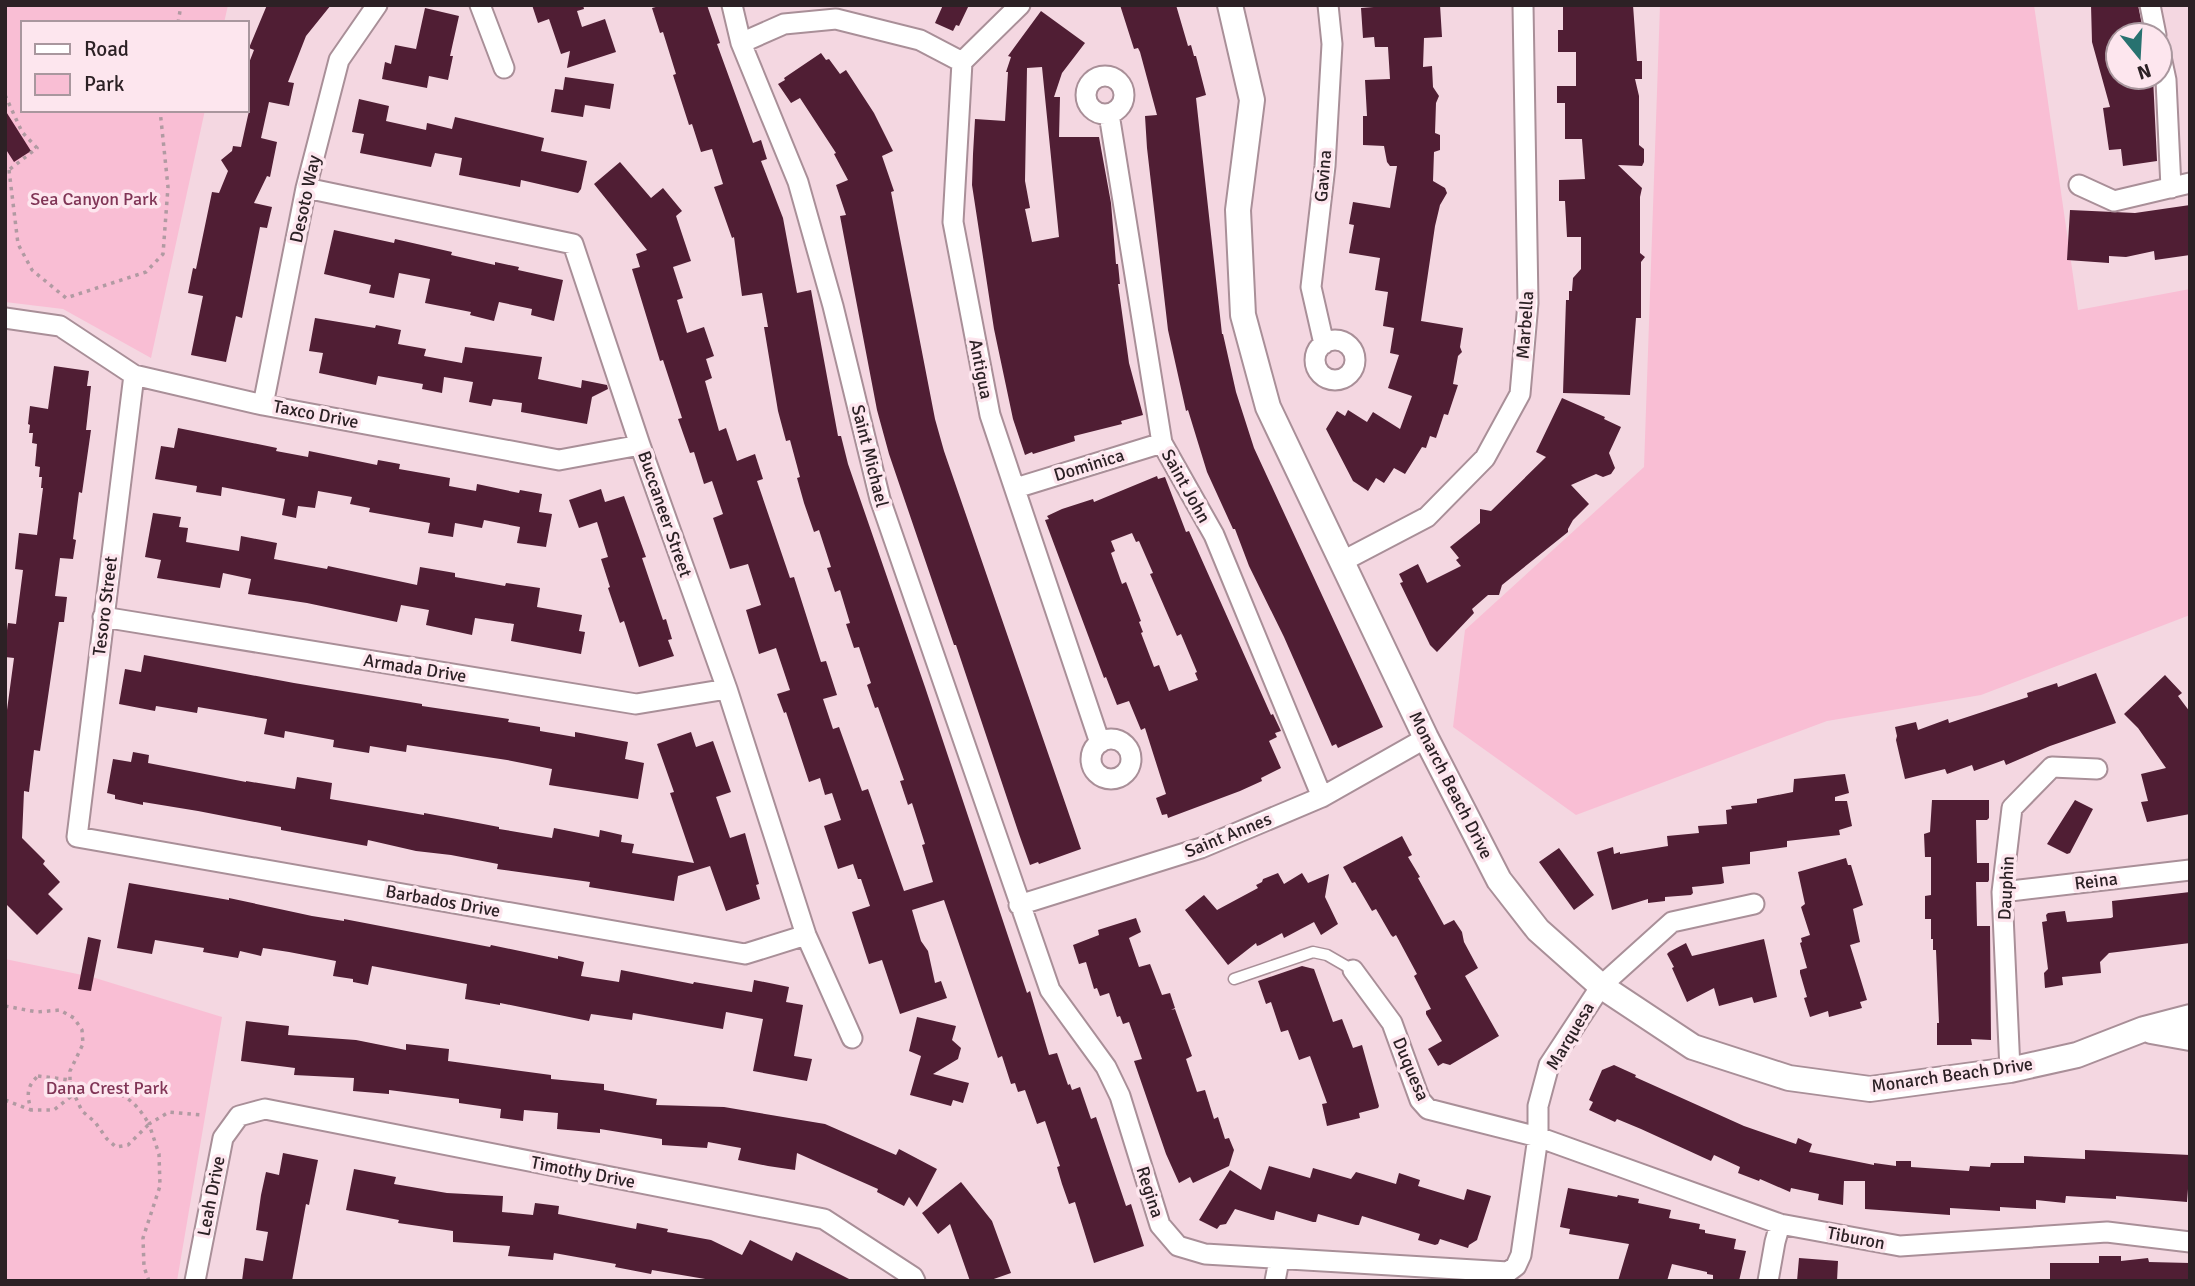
<svg xmlns="http://www.w3.org/2000/svg" width="2195" height="1286" font-family="Signika,sans-serif">
  <style>
    .green { fill: #f9bed4 }
    .building { fill: #501e34; fill-rule: evenodd }
    .lines { fill: none; stroke-linecap: round; stroke-linejoin: round }
    .service-casing { stroke: #a98f98; stroke-width: 13 }
    .minor-casing { stroke: #a98f98; stroke-width: 23 }
    .tertiary-casing { stroke: #a98f98; stroke-width: 28 }
    .path { stroke: #b19aa2; stroke-width: 3.5; stroke-dasharray: 3.5 5; stroke-linecap: butt }
    .service { stroke: #fff; stroke-width: 10 }
    .minor { stroke: #fff; stroke-width: 19 }
    .tertiary { stroke: #fff; stroke-width: 24 }
    .labels { text-anchor: middle; stroke-width: 7; stroke-linejoin: round; paint-order: stroke }
    .street-label { font-size: 18px; fill: #2c2125; stroke: #fde6ee }
    .park-label { font-size: 18px; fill: #803556; stroke: #fde6ee }
  </style>
  <rect width="100%" height="100%" fill="#f4d7e1"/>
  <path class="green" d="M5 5H228L224 23H23V110H205L151 358 63 309 5 302Z
    M1660 5H2034L2078 310 2190 289V615L1981 695 1827 721 1576 815 1453 727 1465 630 1644 467Z
    M5 959 92 977 222 1017 177 1281H5Z"/>
  <path class="building" d="M267 5H331L306 36 288 82 294 83 289 106 269 102 261 138 277 142 270 177 267 176 254 203 272 207 267 228 260 227 242 318 236 316 226 362 191 355 203 296 188 293 193 268 196 269 212 192 219 193 228 171 221 160 232 151 233 146 241 147 249 111 247 68 254 50 249 48Z
    M532 5H583L584 9 577 11 582 27 605 19 616 52 567 68 570 51 561 54 549 19 538 23Z
    M663 5H707L720 43 717 44 753 143 761 140 767 159 761 161 783 218 797 293 811 290 838 436H841L848 464 925 687 1027 993 1030 991 1049 1055 1057 1053 1068 1085 1070 1084 1072 1090 1080 1087 1091 1119 1096 1117 1126 1206 1131 1204 1144 1246 1094 1263 1075 1202 1069 1204 1062 1184 1057 1167 1060 1166 1045 1121 1037 1124 1025 1090 1018 1092 1015 1083 1011 1084 1002 1056 998 1058 944 900 912 910 921 941 928 951 935 983 941 981 947 998 900 1014 882 960 869 964 852 912 870 906 861 879H858L853 864 838 869 824 826 841 820 832 793 825 795 820 778 809 782 786 712 784 713 777 694 790 690 776 648 759 654 746 610 761 605 748 564 730 569 713 518 723 514 712 481 704 484 694 452 690 453 678 419 682 418 663 360 660 361 632 269 640 267 636 254 647 250 594 184 620 162 651 198 663 188 682 211 676 216 691 261 673 267 683 298 677 300 687 333 704 327 714 356 706 359 712 378 705 381 719 431 726 428 737 461 755 454 763 479 757 481 790 578 794 577 821 662 826 661 837 695 823 699 833 729 839 727 862 791 868 789 904 891 933 882 922 845 925 844 912 803 908 805 900 781 904 780 878 707 875 708 867 685 871 683 859 647 854 648 846 624 850 623 840 590 835 592 827 568 831 567 819 530 814 532 804 503 797 478 800 477 790 440 786 441 778 411 764 327H768L762 293 742 296 734 237 732 238 714 187 723 184 712 149 701 152 692 124 689 125 673 75 676 74 663 32 660 33 652 8Z
    M943 5H969L959 26 956 25 953 31 935 23Z
    M1120 5H1176L1188 46 1191 45 1194 56H1196L1206 95 1196 98 1222 334H1223L1236 392 1254 448 1383 727 1338 748 1336 744 1332 746 1284 637 1249 566 1235 529H1233L1207 472 1188 410 1186 411 1168 330 1147 148 1145 116 1157 115 1140 52 1138 48 1134 49Z
    M1399 5H1440L1442 37 1424 38 1423 67 1432 66 1433 87 1439 96 1436 103 1435 133 1440 135V150L1434 152 1433 181 1445 188 1447 193 1440 205 1435 226 1421 321 1463 328 1460 347 1462 352 1458 356 1453 384 1458 385 1448 415 1444 414 1436 438 1430 436 1426 448 1422 447 1405 474 1394 468 1384 483 1376 478 1368 491 1353 481 1326 429 1337 411 1345 416 1348 410 1367 422 1373 412 1400 429 1412 396 1388 388 1399 355 1390 353 1394 328 1383 326 1388 292 1375 290 1380 258 1349 253 1354 225 1349 224 1353 202 1390 208 1397 166H1390L1387 162 1384 146 1363 145V116H1367L1365 80 1390 79 1388 47H1375L1374 37 1363 38 1361 8Z
    M1563 5H1633L1637 61H1642V79H1635L1639 96V145L1644 149V162L1642 166 1618 165 1642 188 1640 197V253L1645 257 1641 262V318H1636L1630 395 1563 393 1566 300H1569V291H1572L1573 278 1581 269V237H1567L1565 201H1559V180L1585 179 1582 139H1565V103H1557V86H1576V52H1558V30H1563Z
    M2091 5H2138L2144 35H2118V77H2153L2157 161 2123 166 2121 149 2109 150 2103 108 2110 107 2092 42Z
    M425 8 459 16 450 56H453L448 80 429 76 427 88 382 79 385 62 391 64 395 45 416 49Z
    M1041 11 1085 43 1062 73 1054 97H1060L1059 137H1099L1111 203 1116 264H1118L1120 284H1118L1129 363 1143 415 1121 421 1122 424 1074 436 1075 441 1033 454 1032 452 1025 455 1013 419 994 329 972 185 973 154 975 119 1005 121 1008 72H1006L1011 57 1008 56ZM1042 67 1059 237 1032 242 1025 209 1030 208 1025 181 1027 68Z
    M821 53 826 60 829 59 840 74 846 70 874 113 893 151 882 156 894 191 891 192 935 419 944 451 1081 849 1039 864 1038 862 1030 865 1019 834 956 645H954L889 454 877 410 840 216 846 215 836 185 848 180 834 154 836 153 800 98 791 103 778 84 785 80 784 78Z
    M565 77 614 84 610 109 585 105 583 117 551 112 555 89 563 90Z
    M359 99 389 106 386 121 426 130 427 123 452 129 455 117 544 138 541 151 587 161 581 189 578 193 521 180 520 187 459 175 462 158 435 153 431 167 360 153 364 134 352 132Z
    M5 110 31 151 14 162 5 148Z
    M2190 205V255L2155 260 2154 251 2126 257 2109 256V263L2067 260 2070 210 2135 213Z
    M334 230 394 243 395 239 417 244 452 252 451 255 495 265V262L519 267 518 270 563 280 554 321 531 315 532 309 499 302 494 321 470 315 471 312 425 303 430 279 399 273 394 298 369 293 371 285 324 274Z
    M315 318 375 328 376 325 401 330 398 344 426 349 424 356 462 363 465 347 542 357 538 379 581 388 582 380 607 385 608 389 592 397 587 424 521 412 522 403 493 399 491 406 469 402 473 382 444 377 442 393 422 389 423 384 378 376 376 385 319 373 323 353 309 351Z
    M54 366 89 371 87 386H91L86 430H91L82 493 79 492 73 539 76 540 73 559 60 558 55 596 67 597 64 622H59L40 751 34 750 29 792 24 791 22 838 45 861 43 864 60 882 48 894 63 909 37 935 5 903V710H7L14 658 5 657V645L8 623 16 624 23 570 15 569 19 533 37 535 43 488H41L42 477H39L40 467 35 466 37 444 32 443 33 433H29L30 425 28 424 30 406 48 409Z
    M1562 398 1605 417 1604 419 1621 427 1609 453 1615 468 1611 474 1603 477 1596 474 1571 485 1589 504 1573 520 1568 529V532L1502 585 1499 595H1488L1472 609 1474 613 1437 652 1430 645 1400 583 1403 582 1399 574 1418 564 1427 583 1461 566 1456 560 1459 558 1450 547 1480 523V509L1491 511 1546 457 1536 452Z
    M178 428 277 448 276 451 308 457 309 451 377 465 378 460 400 464 399 469 450 478 449 486 476 491 477 484 519 493 520 490 542 494 539 512 552 514 546 547 517 543 520 527 484 520 482 528 455 523 453 537 428 533 430 523 369 512 370 508 350 504 352 497 318 491 315 508 298 506 296 518 282 515 285 499 222 487 221 496 196 492 197 486 155 479 161 446 174 448Z
    M1157 476 1158 479 1165 477 1186 532 1189 531 1271 715 1273 714 1281 731 1275 733 1277 737 1269 741 1281 768 1261 778 1262 781 1240 791 1168 818 1167 814 1162 815 1156 798 1166 794 1145 728 1141 730 1129 701 1117 705 1106 677 1104 678 1045 520 1049 519 1047 516 1062 509 1093 499 1094 502ZM1132 533 1136 542 1139 541 1153 573 1150 574 1177 636 1181 634 1197 672 1195 673 1198 680 1169 691 1159 665 1154 667 1141 633 1143 632 1139 622 1141 621 1126 582 1122 584 1111 553 1115 551 1111 541Z
    M601 489 605 502 624 496 646 557 642 558 663 620 666 619 672 639 668 640 674 656 639 667 624 621 620 623 608 588 610 587 601 559 608 557 597 522 579 528 569 500Z
    M153 513 181 517 179 527 188 528 186 542 239 551 241 536 277 543 274 559 327 569 328 566 417 585 420 567 455 573V577L505 586 506 583 540 588 537 607 582 615 579 631 585 632 581 654 511 641 514 624 475 618 472 635 426 625 429 610 401 605 397 622 307 603 248 594 251 579 223 573 220 588 157 578 161 560 145 557Z
    M144 655 294 683 422 704V706L509 719 508 722 540 727V731L575 737V732L628 742 625 759 644 763 638 799 549 785 552 769 507 760 407 745 406 752 370 746 369 753 333 747 334 740 285 731 284 738 264 734 267 719 198 707 197 713 156 706 155 711 119 704 125 669 141 672Z
    M2096 673 2116 723 2050 746 2006 765 2004 760 1974 771 1972 765 1947 774 1945 769 1905 779 1896 740 1897 736 1895 727 1916 722 1918 730 1948 719 1949 723 2028 697 2027 693 2057 683 2058 687Z
    M2165 675 2182 693 2178 696 2190 712V814L2147 822 2141 802 2148 801 2141 774 2166 768 2138 728 2124 714Z
    M691 732 696 747 713 741 731 792 716 797 730 838 745 833 759 884 756 885 760 899 726 911 710 866 678 876 674 901 589 887 590 882 497 869 498 864 451 855 416 851 368 840 367 846 281 830V827L198 811 143 802V805L115 799V795L107 793 113 759 131 762 133 752 149 755 148 763 246 782V781L295 789 297 777 332 783 330 799 424 815V813L457 819 499 827V829L552 838 554 828 599 837 600 830 622 835 621 842 634 844 632 853 694 863 670 793 674 792 657 744Z
    M1845 774 1849 793 1835 797V801H1847L1852 826 1839 830 1840 835 1787 841V847L1750 852V864L1722 867 1724 883 1721 884 1692 887 1693 893 1691 895 1665 897V901L1648 903V899L1612 910 1597 852 1613 847 1614 854 1620 852V854L1668 846 1667 836 1699 833 1698 826 1727 824 1726 810 1732 809 1731 806 1757 803V799L1793 792 1794 779Z
    M1932 800H1989V818L1987 820H1976L1977 863H1989V880L1988 882H1976L1977 926H1990L1991 1040 1971 1039 1972 1045H1937V1023H1939L1936 950H1933V939H1931V919H1925V896L1931 895V857H1925L1924 834 1930 832Z
    M2075 800 2093 809 2070 853 2067 854 2047 844Z
    M1402 836 1412 855 1408 857 1420 877 1418 878 1444 925 1454 920 1462 932 1464 942 1478 968 1465 976 1499 1036 1450 1065 1443 1063 1438 1066 1428 1049 1442 1041 1426 1014V1011L1431 1009 1414 976 1417 974 1396 935 1393 937 1391 935 1376 909 1372 911 1355 882 1352 883 1343 867Z
    M1559 848 1594 895 1574 910 1539 862Z
    M1846 858 1848 865H1851L1863 905 1853 909 1860 942 1850 945 1867 1000 1860 1002 1862 1008 1829 1017 1828 1011 1810 1017 1804 998 1807 997 1800 973V970L1807 968 1800 943 1802 942 1801 938 1810 935 1801 907 1805 904 1798 872Z
    M1278 873 1284 884 1302 873 1308 883 1329 874 1325 897 1338 924 1321 935 1314 922 1284 938 1282 933 1260 945 1257 946 1256 943 1228 965 1185 910 1204 895 1217 910 1258 888 1256 885 1262 882 1263 879Z
    M129 883 229 900V898L312 916 344 921V919L490 947 491 945 558 959V956L584 962 581 976 619 982 621 970 693 984 694 982 752 992 754 980 789 987 786 1002 803 1005 794 1056 812 1059 807 1081 753 1071 763 1019 726 1012 723 1029 633 1013 632 1020 591 1014 589 1021 500 1003V1005L465 999 467 984 372 966 368 985 353 982V979L333 976 336 961 289 952 263 948 261 956 240 951 238 958 203 952 204 948 155 940 152 954 117 948Z
    M2190 892V943L2109 953 2100 962 2101 973 2062 977 2063 985 2045 988 2044 973 2048 969 2042 922 2047 921 2046 915 2048 913 2065 911 2067 922 2111 918 2113 917 2112 901Z
    M1136 918 1141 932 1129 938 1139 967 1150 964 1162 995 1170 993 1175 1008 1171 1010 1175 1009 1192 1056 1186 1059 1197 1092 1205 1090 1214 1119 1218 1117 1225 1139 1229 1138 1234 1150 1229 1166 1193 1183 1190 1177 1179 1183 1166 1154 1134 1061 1142 1059 1129 1022 1123 1024 1120 1016 1117 1017 1109 993 1100 996 1097 988 1094 989 1086 962 1079 964 1073 945 1099 935 1098 930Z
    M88 937 101 940 91 991 78 989Z
    M1764 939 1777 997 1754 1003 1752 997 1719 1006 1714 988 1687 1002 1672 968 1674 967 1667 954 1669 952 1686 943 1692 956Z
    M1302 966 1314 969 1333 1022 1342 1019 1353 1048 1362 1045 1379 1106 1378 1108 1359 1113 1360 1118 1327 1126 1322 1104 1327 1103 1310 1056 1299 1060 1288 1030 1281 1032 1271 1002 1266 1004 1258 981Z
    M917 1017 956 1026 952 1040 961 1048 958 1059 933 1074 969 1083 963 1103 953 1100 951 1106 910 1095 921 1056 909 1051Z
    M246 1021 289 1026 288 1035 356 1040 406 1050V1044L449 1049 448 1061 551 1075V1079L604 1084V1090L657 1099 656 1105 724 1107 825 1124 896 1155 899 1149 937 1169 917 1207 909 1197 904 1206 877 1192 878 1189 797 1153 795 1170 768 1166 738 1160 741 1148 708 1142 707 1148 662 1145V1139L600 1129V1133L557 1129 558 1113 524 1110 523 1121 500 1118 501 1109 459 1103V1099L389 1090V1094L353 1091 354 1078 294 1075 295 1068 241 1061Z
    M1614 1065 1636 1075 1635 1077 1744 1126 1796 1144 1798 1138 1812 1144 1809 1152 1874 1165V1163L1896 1166V1161H1911V1167L1969 1171 1970 1166 1990 1167 1991 1163H2024V1156L2085 1159V1150L2190 1155V1189H2188L2187 1202 2116 1196V1199L2066 1196 2065 1203 2036 1200V1209L2000 1207V1211L1950 1208V1215L1865 1209V1181H1844L1843 1205 1818 1200 1819 1194 1791 1188 1790 1192 1760 1179 1759 1181 1738 1173 1740 1167 1714 1155 1711 1161 1641 1129 1617 1119 1615 1122 1589 1110 1593 1102 1589 1100 1602 1070Z
    M283 1153 318 1160 309 1205 306 1204 292 1281H242L245 1258 263 1261 268 1232 256 1230 261 1195 266 1172 279 1175Z
    M1269 1166 1310 1178 1313 1168 1351 1179 1356 1172 1396 1184 1399 1173 1420 1180 1418 1186 1464 1200 1467 1189 1491 1196 1477 1240 1469 1245 1468 1248 1440 1239 1438 1244 1435 1245 1418 1240 1420 1234 1362 1216 1359 1225H1356L1318 1214 1316 1222H1313L1276 1211 1274 1220H1271L1235 1209 1226 1224 1220 1225 1217 1229 1199 1220 1230 1170 1261 1190Z
    M354 1169 396 1177 394 1184 447 1193 503 1196 502 1212 533 1215 535 1203 559 1206 558 1214 636 1229 637 1223 668 1229 667 1232 711 1240 742 1255 750 1240 792 1261 796 1252 853 1281H717L652 1270 651 1274 615 1267 616 1264 554 1253 553 1260 508 1256 510 1246 453 1242V1231L398 1223 399 1220 346 1210Z
    M961 1182 992 1221 1011 1273 988 1281H970L950 1224 938 1234 922 1213Z
    M1568 1188 1617 1197 1618 1195 1639 1199 1638 1203 1671 1210 1669 1218 1700 1224 1699 1229 1705 1230V1233L1736 1239 1734 1249 1746 1251 1739 1281H1713V1275L1707 1274V1272L1672 1264 1667 1281H1618L1629 1244 1569 1234 1570 1229 1560 1227Z
    M2099 1256H2121V1261L2148 1258 2149 1262 2190 1263V1281H2050V1263H2099Z
    M1799 1258 1838 1261 1837 1281H1797Z"/>
  <g class="lines">
    <defs>
      <path id="service" d="M1234 979 1313 952 1327 955 1353 970"/>
      <path id="minor" d="M480 5 504 68
        M732 5 741 43 798 182 833 306 880 499 1050 990 1106 1067 1120 1096 1160 1225 1178 1246 1205 1254 1508 1272 1516 1266 1521 1255 1538 1137V1106L1549 1065 1601 986 1672 922 1754 904
        M1020 5 962 62 953 222 990 415 1100 743
        M2150 5 2156 35
        M741 43 784 24 836 19 920 40 962 62
        M2160 52 2166 80 2171 188
        M1086 95a19 19 0 1 1 38 0a19 19 0 1 1-38 0Z
        M1109 114 1162 443 1214 535 1322 797
        M2079 185 2114 201 2190 183
        M306 188 573 244 640 445 727 689 806 935 852 1038
        M5 318 60 326 134 375 263 405 559 460 640 445
        M1315 360a20 20 0 1 1 40 0a20 20 0 1 1-40 0Z
        M1324 344 1311 287 1325 166 1332 44 1328 5
        M134 375 77 837 745 954 806 935
        M263 405 306 188 339 60 377 5
        M1016 488 1162 443
        M1343 561 1427 517 1485 458 1520 394 1528 303 1523 5
        M103 617 636 704 727 689
        M1091 759a20 20 0 1 1 40 0a20 20 0 1 1-40 0Z
        M2002 892 2190 870
        M1019 905 1201 848 1322 797 1426 738
        M1353 970 1392 1023 1420 1100 1428 1109 1538 1137 1780 1224 1900 1246 2107 1232 2190 1242
        M2010 1070 2002 892 2012 808 2052 767 2097 769
        M195 1281 223 1138 239 1116 265 1109 824 1219 913 1277 915 1281
        M1275 1281 1279 1260
        M1768 1281 1775 1242 1780 1224"/>
      <path id="tertiary" d="M1230 5 1252 100 1238 210 1243 315 1268 407 1426 738 1499 880 1538 930 1601 986 1693 1047 1789 1078 1870 1089 2010 1070 2077 1055 2144 1029 2190 1017
        M2151 1031 2190 1038"/>
    </defs>
    <use href="#service" class="service-casing"/>
    <use href="#minor" class="minor-casing"/>
    <use href="#tertiary" class="tertiary-casing"/>
    <path class="path" d="M178 23 181 5
      M5 95 22 132 37 148 5 173
      M9 170 18 244 32 270 66 298 146 272 163 254 168 187 160 110
      M5 1006 37 1012 60 1010 74 1018 82 1030 83 1044 70 1071V1080
      M38 1076 70 1080 74 1094 54 1110H31C27 1095 26 1087 38 1076Z
      M97 1086C124 1094 134 1099 149 1124L128 1145 116 1147 107 1139 95 1122 82 1111 74 1094 84 1087Z
      M5 1100 31 1110
      M149 1281 144 1267 143 1238 160 1186 159 1154 149 1124 169 1112 201 1115"/>
    <use href="#service" class="service"/>
    <use href="#minor" class="minor"/>
    <use href="#tertiary" class="tertiary"/>
  </g>
  <g class="labels">
    <g class="street-label">
      <text transform="translate(1323 176) rotate(-85)" y="6">Gavina</text>
      <text transform="translate(305 199) rotate(-78)" y="6">Desoto Way</text>
      <text transform="translate(1525 325) rotate(-86)" y="6">Marbella</text>
      <text transform="translate(981 369) rotate(79)" y="6">Antigua</text>
      <text transform="translate(316 414) rotate(11)" y="6">Taxco Drive</text>
      <text transform="translate(870 456) rotate(76)" y="6">Saint Michael</text>
      <text transform="translate(1089 465) rotate(-17)" y="6">Dominica</text>
      <text transform="translate(1186 486) rotate(61)" y="6">Saint John</text>
      <text transform="translate(665 514) rotate(71)" y="6">Buccaneer Street</text>
      <text transform="translate(105 606) rotate(-83)" y="6">Tesoro Street</text>
      <text transform="translate(415 668) rotate(9)" y="6">Armada Drive</text>
      <text transform="translate(1451 785) rotate(63)" y="6">Monarch Beach Drive</text>
      <text transform="translate(1228 835) rotate(-22)" y="6">Saint Annes</text>
      <text transform="translate(2096 881) rotate(-7)" y="6">Reina</text>
      <text transform="translate(2006 888) rotate(-87)" y="6">Dauphin</text>
      <text transform="translate(443 901) rotate(10)" y="6">Barbados Drive</text>
      <text transform="translate(1570 1036) rotate(-59)" y="6">Marquesa</text>
      <text transform="translate(1411 1069) rotate(67)" y="6">Duquesa</text>
      <text transform="translate(1952 1075) rotate(-8)" y="6">Monarch Beach Drive</text>
      <text transform="translate(583 1172) rotate(11)" y="6">Timothy Drive</text>
      <text transform="translate(1150 1192) rotate(72)" y="6">Regina</text>
      <text transform="translate(211 1196) rotate(-79)" y="6">Leah Drive</text>
      <text transform="translate(1856 1238) rotate(11)" y="6">Tiburon</text>
    </g>
    <g class="park-label">
      <text x="94" y="205">Sea Canyon Park</text>
      <text x="107" y="1094">Dana Crest Park</text>
    </g>
  </g>
  <rect width="2195" height="1286" fill="none" stroke="#2c2125" stroke-width="14"/>
  <rect x="21" y="21" width="228" height="91" fill="#fde6ee" stroke="#a9979e" stroke-width="2"/>
  <rect x="35" y="44" width="35" height="10" fill="#ffffff" stroke="#a9979e" stroke-width="2"/>
  <text x="84" y="56" font-size="21" fill="#2c2125">Road</text>
  <rect x="35" y="74" width="35" height="21" fill="#f9bed4" stroke="#a9979e" stroke-width="2"/>
  <text x="84" y="91" font-size="21" fill="#2c2125">Park</text>
  <g transform="translate(2139 56) rotate(162)"><circle r="33" fill="#fde6ee" stroke="#a9979e" stroke-width="2"/>
  <path d="M0-5L12 26L0 18L-12 26Z" fill="#287270"/>
  <text y="-10" font-size="19" font-weight="bold" text-anchor="middle" fill="#2c2125">N</text>
  </g>
</svg>
